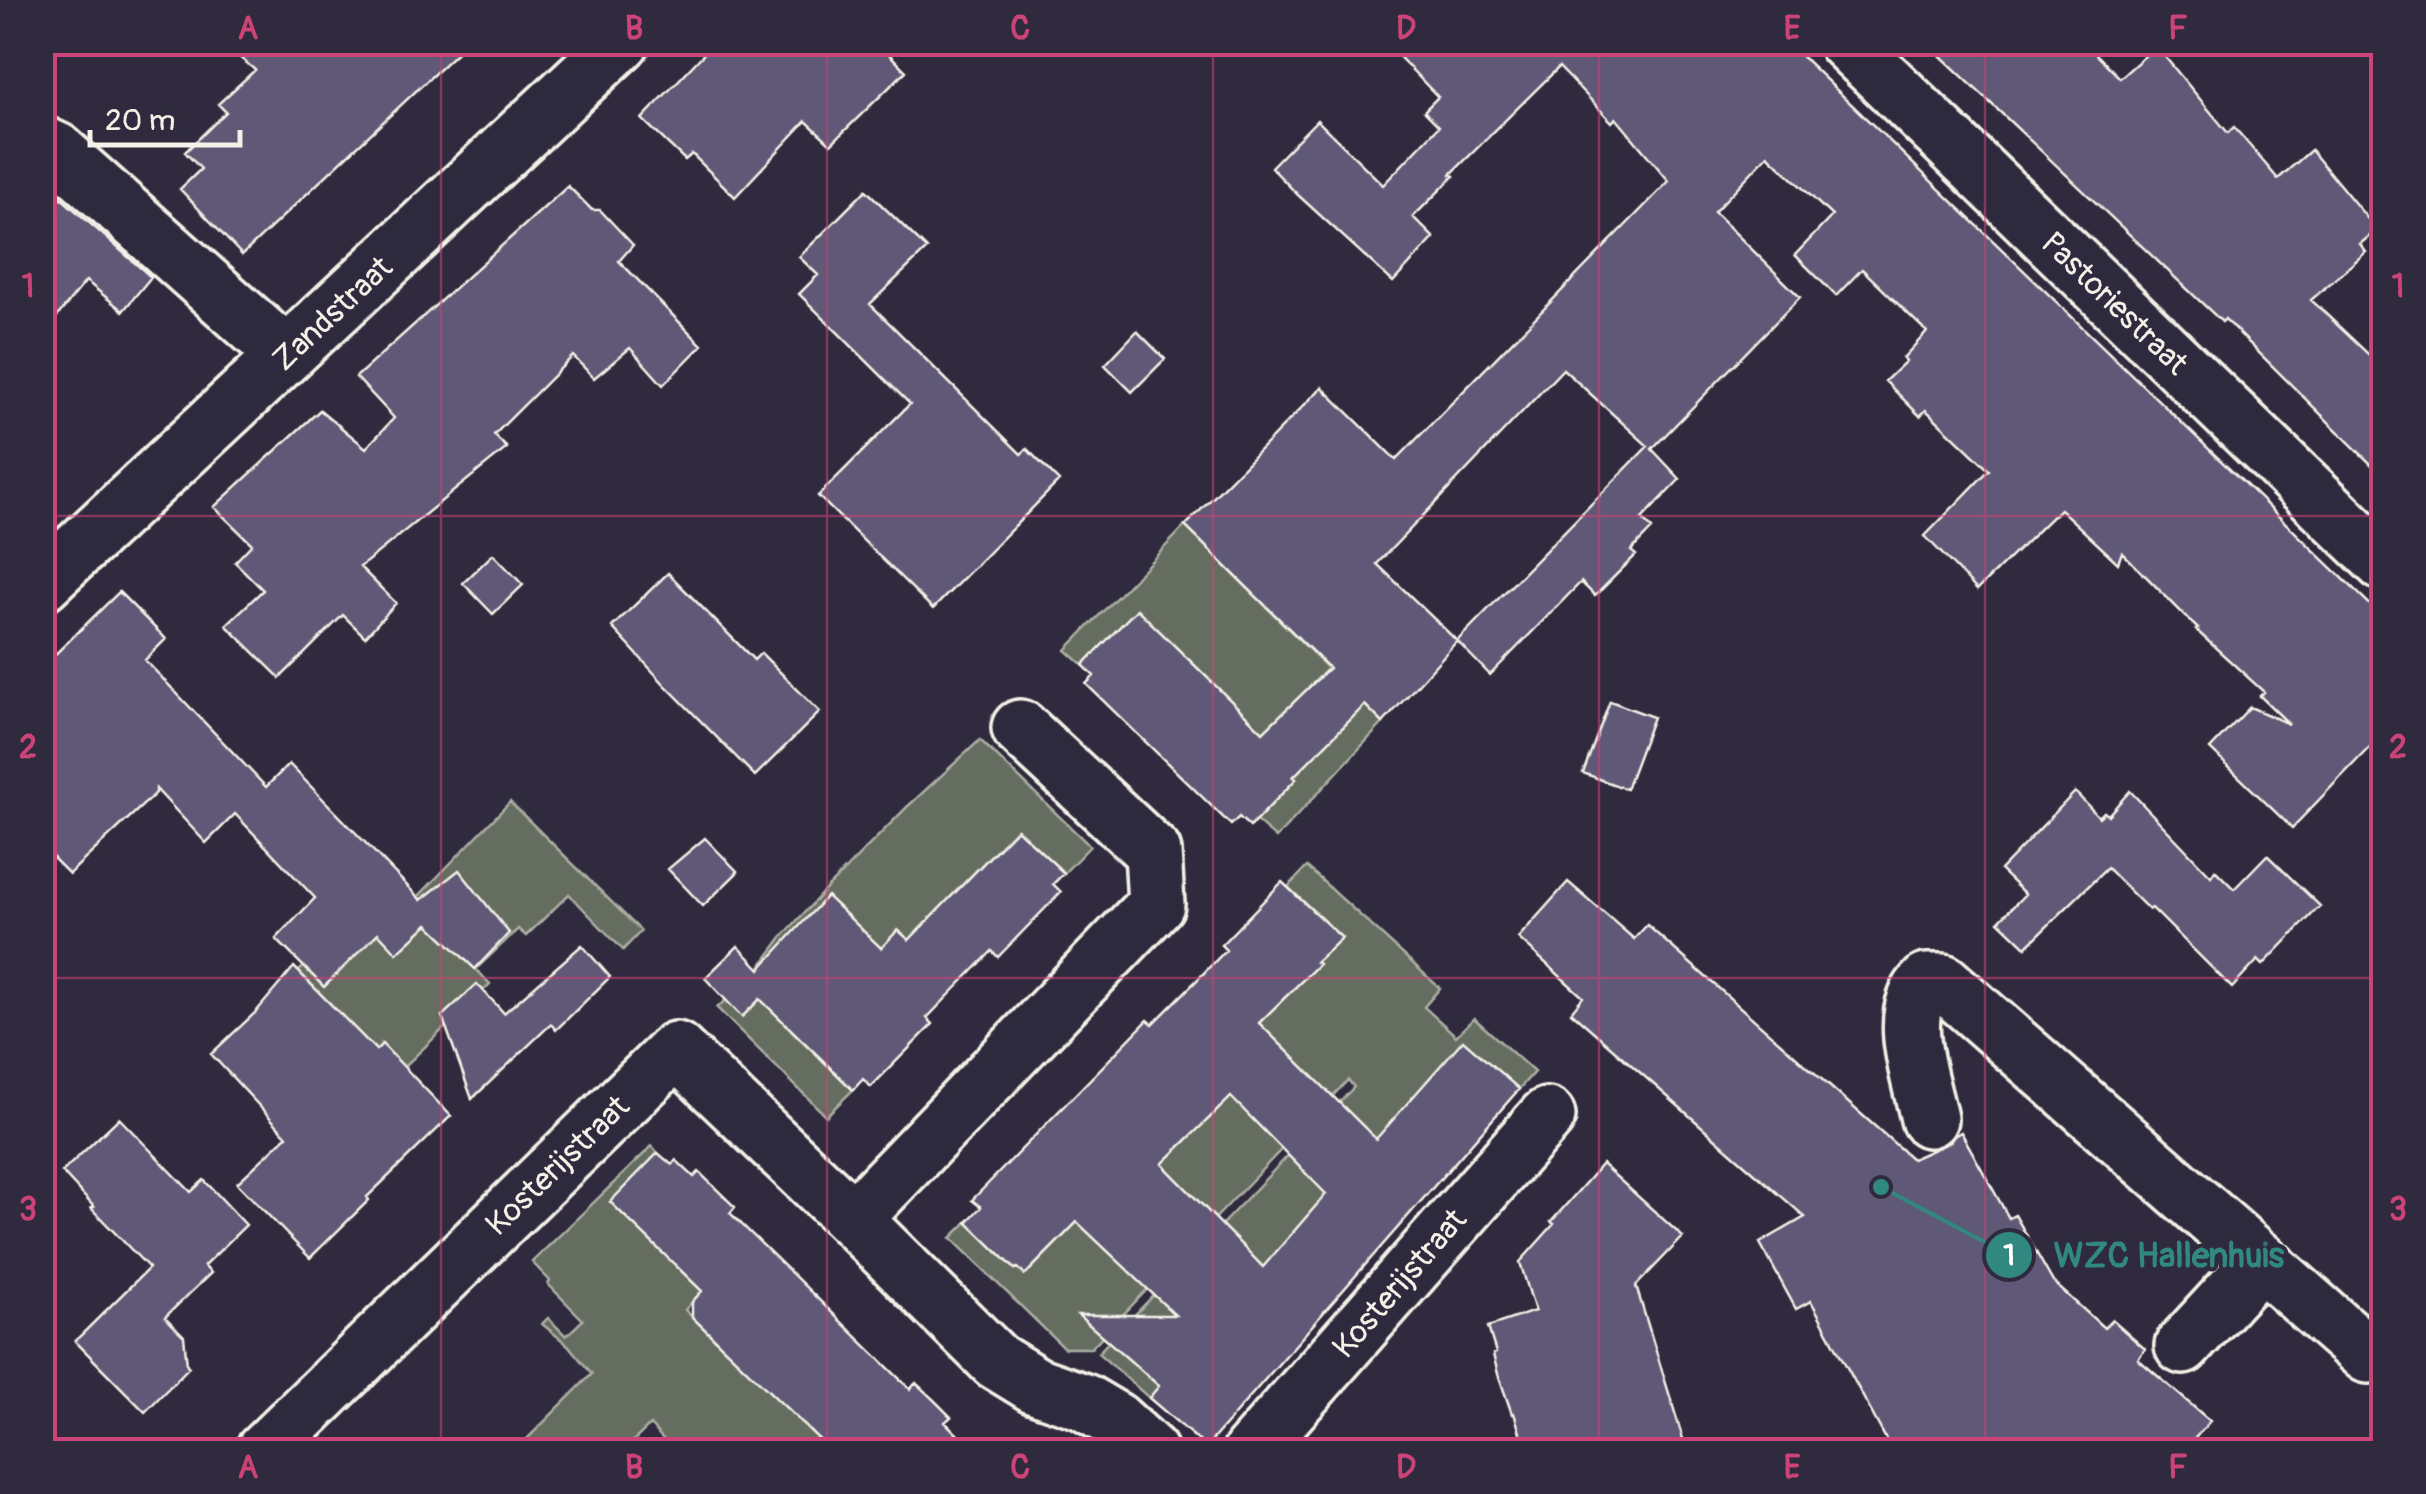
<svg xmlns="http://www.w3.org/2000/svg" width="2426" height="1494" font-family="Pangolin,sans-serif">
  <style>
    .green { fill: #656d60; stroke: #acafa4; stroke-width: 2.5 }
    .building { fill: #5e5976; stroke: #f4f1e8; stroke-width: 2.5; fill-rule: evenodd }
    .lines { fill: none; stroke-linecap: round; stroke-linejoin: round }
    .minor-casing { stroke: #f4f1e8; stroke-width: 62 }
    .minor { stroke: #2f2a3d; stroke-width: 55 }
    .grid { fill: none; stroke: #cc4377; stroke-width: 2.5; stroke-opacity: 0.55 }
    .labels { text-anchor: middle; stroke-width: 8; stroke-linejoin: round; paint-order: stroke }
    .street-label { font-size: 32px; fill: #f4f1e8; stroke: #2f2a3d }
    .leader { fill: none; stroke: #318880; stroke-width: 4 }
    .callout-dot { fill: #318880; stroke: #2f2a3d; stroke-width: 4 }
    .mark-label { font-size: 30px; text-anchor: middle; font-weight: bold; fill: #fff }
    .callout-label { font-size: 35px; text-anchor: middle; font-weight: bold; fill: #318880; stroke: #2f2a3d; stroke-width: 8; stroke-linejoin: round; paint-order: stroke }
    .neatline { fill: none; stroke: #cc4377; stroke-width: 4 }
    .grid-label { font-size: 32px; text-anchor: middle; font-weight: bold; fill: #cc4377 }
  </style>
  <rect width="100%" height="100%" fill="#2f2a3d"/>
  <filter id="ink" filterUnits="userSpaceOnUse"><feTurbulence type="fractalNoise" baseFrequency=".01" numOctaves="2"/><feDisplacementMap in="SourceGraphic" scale="20" xChannelSelector="R" yChannelSelector="G"/><feConvolveMatrix kernelMatrix="1 2 1 2 8 2 1 2 1" color-interpolation-filters="sRGB"/></filter>
  <g filter="url(#ink)">
    <path class="green" d="M1185 526 1383 723 1276 838 1256 821 1295 780 1199 669 1159 632 1151 639 1129 617 1083 665 1066 650Z
      M980 740 1090 846 1064 873 1016 829 909 940 898 930 882 948 790 1021 791 1030 853 1090 826 1116 717 1008 759 968 782 937 825 890 906 808Z
      M510 802 641 931 623 950 569 894 526 936 518 929 476 969 490 984 404 1067 382 1045 408 1157 394 1171 290 1062 259 1009 339 933 411 904Z
      M1307 867 1440 988 1424 1007 1456 1036 1474 1018 1534 1072 1519 1089 1463 1041 1149 1398 1098 1353 1354 1087 1348 1080 1091 1348H1064L951 1238 967 1222 1015 1269 1018 1268 1025 1275 1085 1214 1169 1013 1318 964 1316 962 1341 937 1288 887Z
      M652 1146 658 1153 611 1202 702 1291 685 1310 726 1350 744 1332 858 1451H674L650 1425 623 1451 514 1452 592 1374 568 1345 542 1324 548 1318 566 1336 583 1320 548 1284 550 1281 532 1262Z"/>
    <path class="building" d="M221 42H468L242 255 180 189 201 169 185 152 226 112 218 104 255 70Z
      M715 42H877L906 71 831 144 806 121 735 197 692 154 685 160 642 119Z
      M1385 42H1787L2384 618V732L2292 828 2210 749 2250 707 2289 724 2260 696 2264 692 2196 630 2198 629 2122 552 2118 563 2060 509 1977 590 1925 536 1989 470 1926 410 1920 416 1885 381 1906 361 1903 358 1927 332 1862 269 1836 296 1795 255 1832 216 1768 155 1714 212 1800 297 1652 449 1680 479 1642 519 1652 529 1631 551 1636 555 1595 596 1581 582 1490 675 1457 641 1383 723 1365 705 1293 777 1296 779 1250 827 1239 817 1231 825 1086 684 1094 676 1083 665 1137 609 1263 732 1329 668 1185 526 1322 387 1396 460 1669 181 1616 118 1612 122 1559 67 1451 174 1454 176 1413 217 1434 238 1393 282 1298 195 1271 167 1317 120 1383 185 1439 126 1424 111 1438 97ZM1563 369 1648 446 1457 641 1377 564Z
      M1926 42H2084L2120 78 2156 46 2228 133 2234 127 2278 179 2311 150 2377 230 2360 244 2366 252 2311 300 2384 369V477L2225 319 2222 322Z
      M42 181 151 277 123 311 86 281 42 335Z
      M568 186 592 210H600L633 245 619 261 702 345 663 385 630 348 594 378 573 356 494 435 507 448 360 567 396 603 365 637 343 615 280 678 226 625 263 590 235 562 252 544 214 507 320 410 366 448 394 418 356 377Z
      M866 190 927 249 870 304 1021 454 1027 449 1059 481 933 609 818 496 910 404 799 294 818 275 799 257Z
      M1137 331 1165 359 1132 392 1105 365Z
      M493 554 523 585 493 614 463 583Z
      M668 573 754 660 761 653 820 712 755 776 666 686 612 627Z
      M119 592 166 639 145 660 266 787 289 764 421 900 459 870 509 933 475 969 428 924 397 953 378 933 324 987 276 939 315 898 235 814 206 843 156 789V793L69 874 42 847V667Z
      M1610 701 1653 717 1626 789 1583 773Z
      M2130 791 2211 876 2215 870 2234 889 2267 855 2320 906 2263 965 2258 960 2232 988 2152 908 2149 910 2107 868 2026 947 1999 921 2025 894 2000 870 2075 792 2099 817 2104 812 2108 815Z
      M1017 829 1064 873 1053 884 1061 892 998 957 992 951 927 1018 933 1024 871 1087 863 1079 853 1090 760 999 742 1017 705 978 738 946 760 969 827 896 881 948 898 930 909 940Z
      M705 838 738 872 703 906 668 869Z
      M1282 882 1342 938 1316 962 1319 964 1259 1023 1376 1139 1463 1040 1519 1089 1206 1447 1149 1398 1159 1386 1078 1315H1175L1077 1222 1025 1275 1018 1268 1015 1269 967 1222 981 1207 972 1200 1148 1020 1153 1024 1199 978 1226 950 1221 945ZM1231 1097 1326 1194 1263 1267 1162 1164Z
      M1568 882 1634 939 1647 925 1912 1159 1950 1142 1954 1136 1961 1132 2009 1218 2015 1215 2053 1282 2104 1328 2112 1320 2145 1349 2138 1359 2210 1421 2183 1452H1893L1811 1301 1796 1309 1760 1243 1805 1217 1571 1012 1583 997 1518 938Z
      M582 945 610 977 556 1030 551 1024 472 1099 442 1016 477 984 504 1013Z
      M294 967 376 1050 382 1044 451 1116 367 1197 369 1200 310 1258 237 1183 287 1136 211 1054 256 1012Z
      M119 1118 191 1192 204 1180 246 1225 204 1266 211 1273 165 1317 184 1336 187 1365 189 1367 145 1412 75 1341 149 1268 91 1208 94 1207 62 1172Z
      M658 1153 672 1165 676 1160 694 1177 699 1172 735 1207 730 1213 910 1389 916 1383 934 1400 951 1417 945 1422 975 1452H832L692 1317V1302L702 1291 610 1202Z
      M1602 1164 1683 1237 1636 1286 1687 1452H1526L1514 1413 1512 1414 1498 1374 1493 1354 1496 1353 1488 1327 1535 1311 1520 1262 1554 1224 1551 1222Z"/>
    <g class="lines">
      <defs>
        <path id="minor" d="M1846 42 2384 563
          M42 144 57 151 286 355
          M42 583 621 42
          M1929 1119C1921 1080 1895 1013 1927 982H1943L2368 1355
          M853 1219 1156 904 1153 852 1020 728
          M2183 1346 2261 1261
          M263 1452 676 1050 853 1219 996 1361 1035 1385 1084 1402 1116 1421 1150 1452
          M1251 1452 1547 1116"/>
      </defs>
      <use href="#minor" class="minor-casing"/>
      <use href="#minor" class="minor"/>
    </g>
  </g>
  <path class="grid" d="M441 42V1452M827 42V1452M1213 42V1452M1599 42V1452M1985 42V1452M42 516H2384M42 978H2384"/>
  <g class="labels">
    <g class="street-label">
      <text transform="translate(2115 303) rotate(44)" y="11">Pastoriestraat</text>
      <text transform="translate(332 313) rotate(-43)" y="11">Zandstraat</text>
      <text transform="translate(557 1165) rotate(-44)" y="11">Kosterijstraat</text>
      <text transform="translate(1399 1283) rotate(-49)" y="11">Kosterijstraat</text>
    </g>
  </g>
  <path class="leader" d="M1881 1187L2009 1255"/>
  <g class="callout-dot">
    <circle cx="1881" cy="1187" r="10"/>
    <circle cx="2009" cy="1255" r="25"/>
  </g>
  <g class="mark-label">
    <text x="2009" y="1265">1</text>
  </g>
  <g class="callout-label">
    <text x="2169" y="1267">WZC Hallenhuis</text>
  </g>
  <rect width="2426" height="1494" fill="none" stroke="#2f2a3d" stroke-width="110"/>
  <path d="M90 130v15h150v-15" fill="none" stroke="#f4f1e8" stroke-width="5"/>
  <text x="105" y="130" font-size="30" fill="#f4f1e8" stroke="#2f2a3d" stroke-width="8" paint-order="stroke">20 m</text>
  <rect x="55" y="55" width="2316" height="1384" class="neatline"/>
  <g class="grid-label">
    <text x="248" y="39">A</text>
    <text x="634" y="39">B</text>
    <text x="1020" y="39">C</text>
    <text x="1406" y="39">D</text>
    <text x="1792" y="39">E</text>
    <text x="2178" y="39">F</text>
    <text x="28" y="297">1</text>
    <text x="2398" y="297">1</text>
    <text x="28" y="758">2</text>
    <text x="2398" y="758">2</text>
    <text x="28" y="1220">3</text>
    <text x="2398" y="1220">3</text>
    <text x="248" y="1478">A</text>
    <text x="634" y="1478">B</text>
    <text x="1020" y="1478">C</text>
    <text x="1406" y="1478">D</text>
    <text x="1792" y="1478">E</text>
    <text x="2178" y="1478">F</text>
  </g>
</svg>
